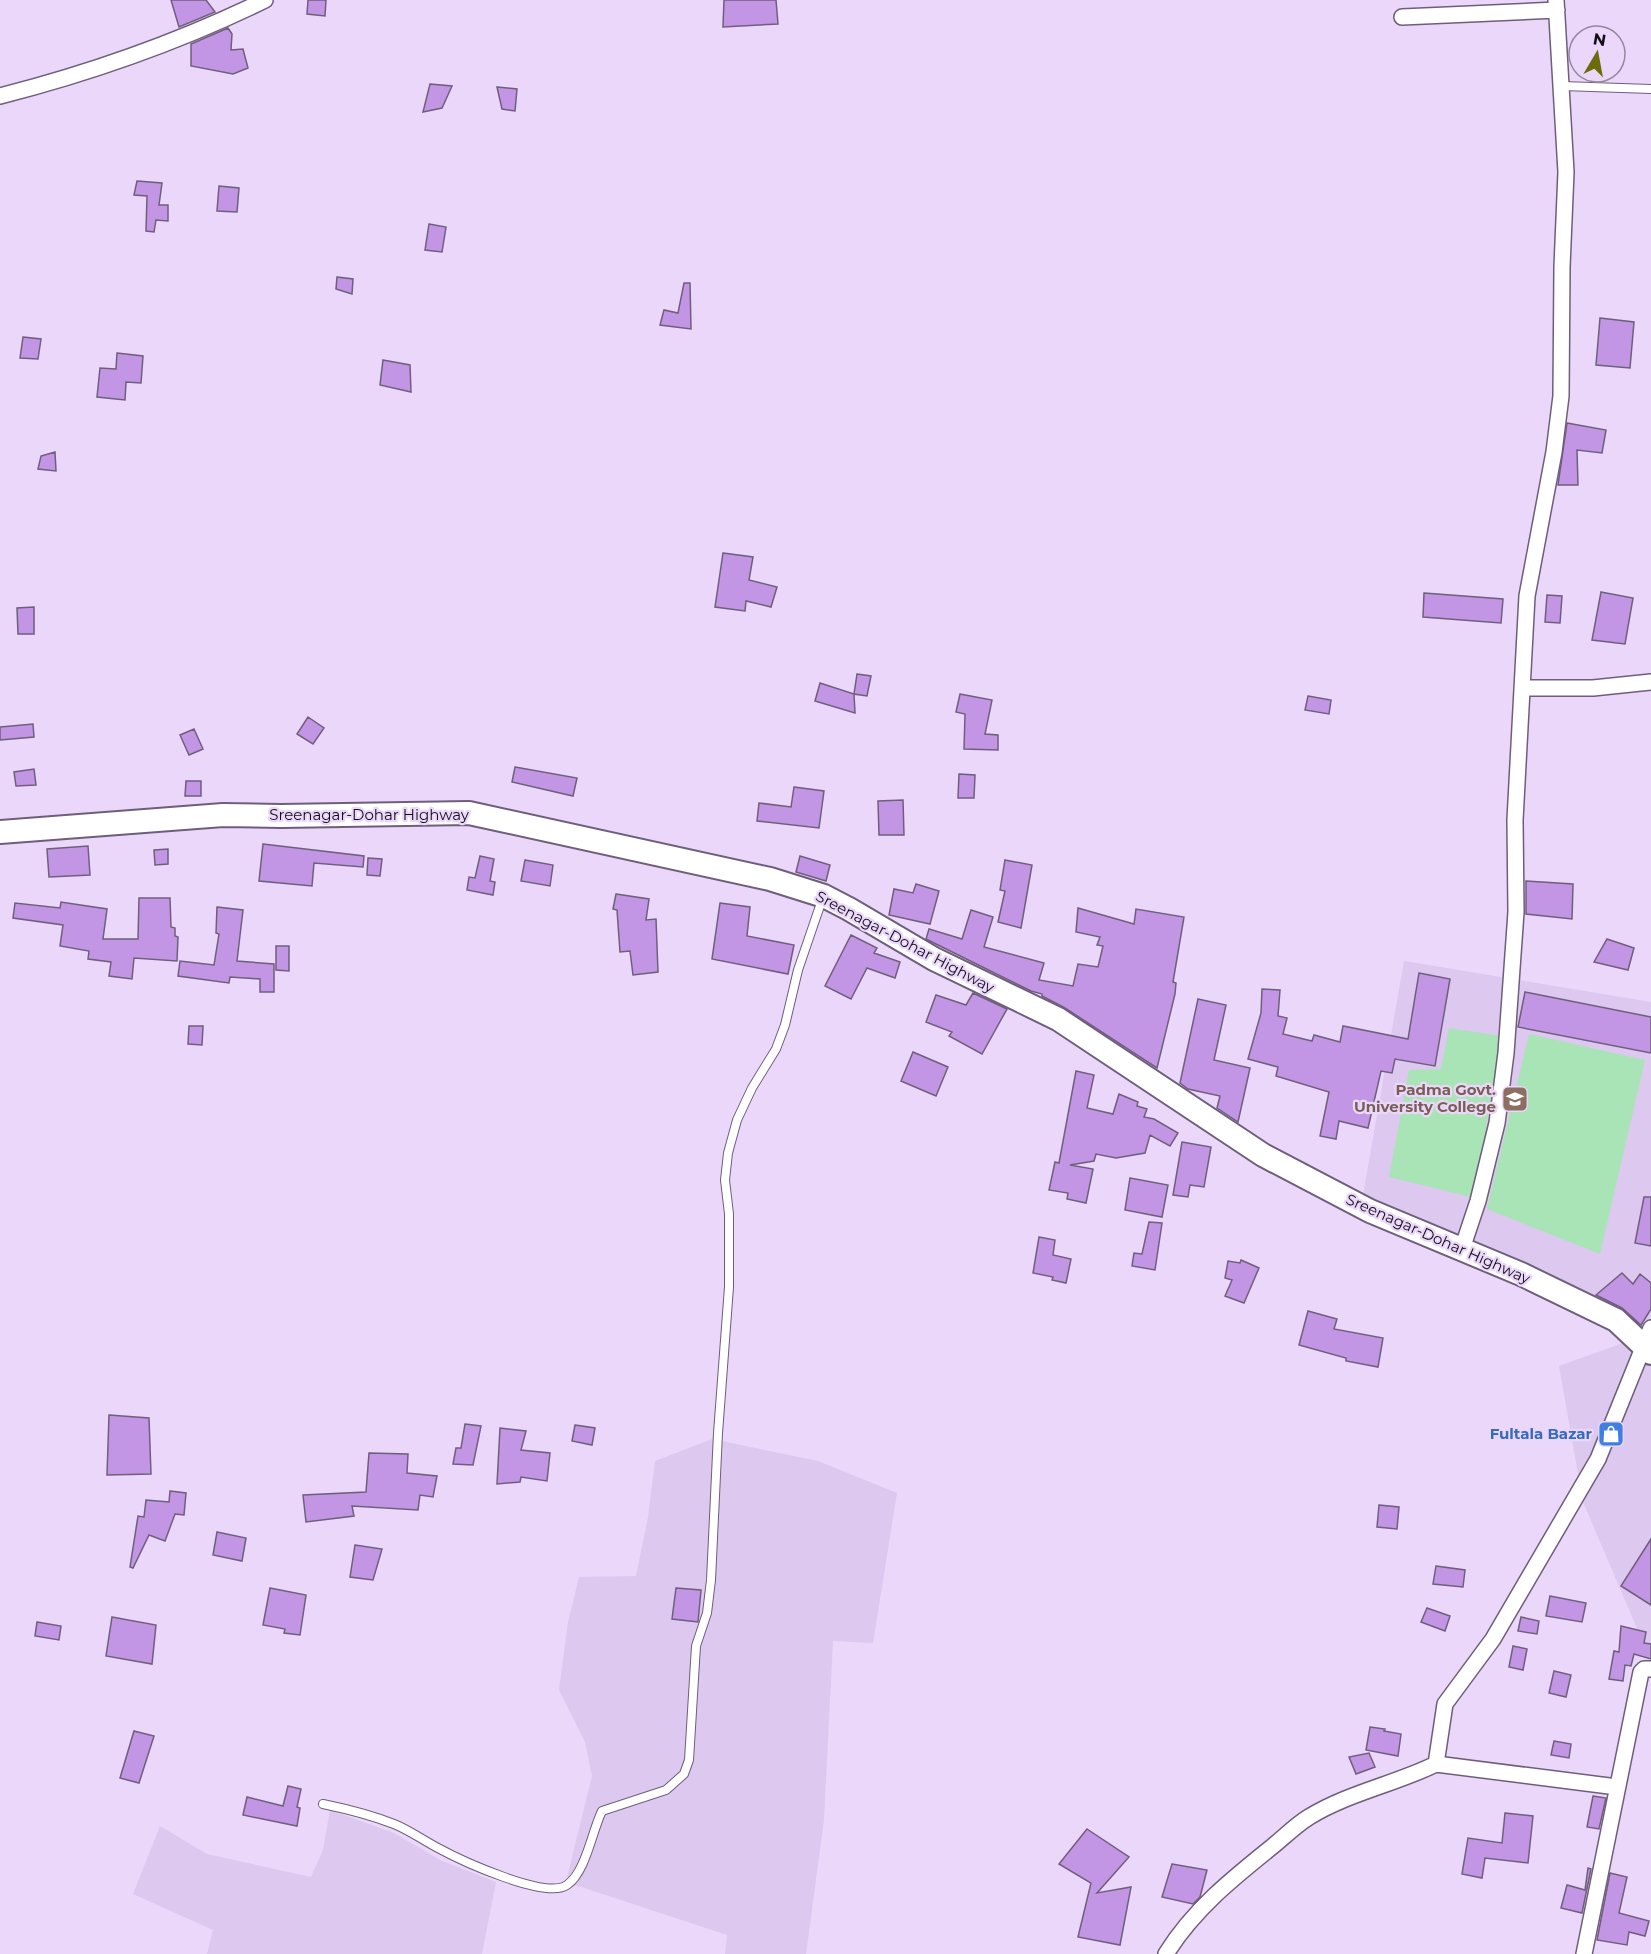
<svg xmlns="http://www.w3.org/2000/svg" width="1651" height="1954" font-family="Montserrat,sans-serif">
  <style>
    .built { fill: #ddc8f0 }
    .green { fill: #a8e4b6 }
    .building { fill: #c396e5; stroke: #6f5f7c; stroke-width: 1.5 }
    .lines { fill: none; stroke-linecap: round; stroke-linejoin: round }
    .lane-casing { stroke: #6e5e7b; stroke-width: 10 }
    .street-casing { stroke: #6e5e7b; stroke-width: 18 }
    .primary-casing { stroke: #6e5e7b; stroke-width: 26 }
    .lane { stroke: #fff; stroke-width: 8 }
    .street { stroke: #fff; stroke-width: 15 }
    .primary { stroke: #fff; stroke-width: 22 }
    .labels { text-anchor: middle; stroke-width: 4.5; stroke-linejoin: round; paint-order: stroke }
    .street-label { font-size: 15px; fill: #140e19; stroke: #ead7f9 }
    .education-label { font-size: 15px; font-weight: bold; fill: #785e54; stroke: #ead7f9; text-anchor: end }
    .shop-label { font-size: 15px; font-weight: bold; fill: #366cbe; stroke: #ead7f9; text-anchor: end }
  </style>
  <rect width="100%" height="100%" fill="#ead7f9"/>
  <path class="built" d="M1404 961 1651 1002V1324L1363 1195Z
    M1651 1333V1655L1648 1654 1583 1502 1559 1366Z
    M712 1439 818 1461 897 1493 873 1643 833 1641 824 1820 806 1954H725L727 1935 566 1882 592 1776 585 1742 559 1690 568 1622 579 1577 636 1576 648 1517 655 1461Z
    M330 1810 394 1833 442 1861 496 1882 482 1954H207L213 1930 133 1894 160 1826 207 1854 311 1877 323 1850Z"/>
  <path class="green" d="M1449 1028 1501 1036 1475 1198 1389 1177 1409 1070 1441 1069Z
    M1529 1034 1645 1060 1600 1254 1487 1209Z"/>
  <path class="building" d="M171 0H206L215 12 179 27Z
    M308 0H326L325 16 307 14Z
    M724 0H776L778 24 723 27Z
    M228 28 232 34 231 50 243 49 248 68 233 74 191 66V44Z
    M430 84 452 86 442 108 423 112Z
    M497 87 517 89 515 111 502 109Z
    M137 181 162 183 159 205H168V221L156 220 154 232 146 231 147 196 134 195Z
    M219 186 239 188 237 212 217 211Z
    M429 224 446 227 442 252 425 250Z
    M337 277 353 279 352 294 336 289Z
    M684 283H690L691 329 660 325 664 310 678 313Z
    M1600 318 1634 322 1630 368 1596 365Z
    M23 337 41 339 38 359 20 358Z
    M117 353 143 356 141 383 126 382 125 400 97 397 100 368 116 369Z
    M383 360 410 365 411 392 380 385Z
    M1567 423 1606 430 1602 453 1577 450 1578 485H1558Z
    M55 452 56 471 38 469 41 456Z
    M723 553 753 557 749 580 777 587 771 607 746 601 745 611 715 607Z
    M1601 592 1633 598 1625 644 1592 640Z
    M1424 593 1503 599 1501 623 1423 617Z
    M1547 595 1562 596 1560 623 1545 622Z
    M34 607V634H18L17 608Z
    M857 674 871 676 867 696 854 694Z
    M820 683 854 694 855 713 815 701Z
    M960 694 992 700 985 734 998 735V750L964 749 965 714 956 712Z
    M1308 696 1331 700 1329 714 1305 710Z
    M308 717 324 728 313 744 297 734Z
    M33 724 34 737 0 740V727Z
    M194 729 203 749 189 755 180 735Z
    M515 767 577 778 573 796 512 782Z
    M34 769 36 785 16 786 14 772Z
    M959 774 975 775 974 798H958Z
    M186 781H201V796H185Z
    M794 787 824 791 819 828 757 821 759 803 791 807Z
    M903 800 904 835H879L878 801Z
    M263 844 364 856 363 867 314 863 312 886 259 881Z
    M88 846 90 875 49 877 47 849Z
    M168 849V864L155 865 154 850Z
    M480 856 494 859 490 881 495 882 493 895 467 890 469 877 475 878Z
    M800 856 830 865 826 881 796 872Z
    M368 858 382 859 380 876 367 875Z
    M525 860 553 865 550 886 521 881Z
    M1005 860 1032 865 1021 928 998 922 1005 891 1000 890Z
    M1526 881 1573 884 1572 919 1526 914Z
    M916 884 939 891 930 924 889 915 894 889 913 893Z
    M616 894 649 899 646 920 656 919 658 972 633 975 630 951 620 952 617 910 613 909Z
    M139 898H170L171 927 175 928V936L178 937 177 961 134 958 132 979 109 976 111 962 88 959 89 951 60 946 63 925 13 918 15 903 60 908 61 902 107 909 103 939H138Z
    M720 903 750 907 747 936 794 945 788 974 712 959Z
    M217 907 243 910 237 961 274 964V992H260V979L230 977 229 983 178 976 180 961 214 965 219 934 216 933Z
    M1078 908 1134 924 1136 909 1184 917 1173 982 1176 983 1175 994 1157 1068 1065 1008 1042 996V994L1031 991 926 939 929 929 962 939 971 910 993 917 984 947 1044 963 1039 980 1073 986 1078 964 1098 967 1103 946 1097 945 1100 937 1076 932Z
    M851 935 877 948 874 953 900 962 895 978 867 968 851 999 825 986Z
    M1607 939 1634 948 1628 970 1594 962Z
    M276 946H289V971L276 970Z
    M1419 973 1450 979 1435 1066 1395 1059 1392 1073 1381 1071 1368 1128 1339 1121 1336 1139 1320 1136 1329 1092 1276 1076 1278 1067 1248 1059 1261 1013 1262 989 1280 990 1278 1016 1287 1018 1283 1034 1312 1041 1314 1035 1340 1042 1343 1026 1408 1039Z
    M1525 992 1651 1017V1053L1518 1027Z
    M973 993 1007 1009 982 1054 949 1036 952 1032 926 1022 936 995 966 1005Z
    M1198 999 1226 1005 1214 1060 1250 1068 1238 1122 1217 1108 1220 1096 1188 1089 1180 1083Z
    M189 1026H203L202 1045 188 1044Z
    M913 1052 948 1067 936 1096 901 1081Z
    M1076 1071 1094 1075 1087 1108 1113 1114 1119 1094 1138 1102 1137 1106 1147 1109 1144 1117 1154 1119 1178 1133 1170 1146 1150 1135 1145 1153 1116 1158 1096 1154 1094 1161 1070 1165 1093 1169 1086 1203 1067 1199 1068 1193 1049 1190 1055 1162 1059 1163Z
    M1182 1142 1211 1147 1204 1187 1190 1185 1188 1197 1173 1195Z
    M1130 1178 1168 1185 1162 1217 1125 1210Z
    M1644 1197H1651V1246L1635 1243Z
    M1149 1222 1162 1223 1155 1270 1132 1266 1134 1253 1142 1254Z
    M1039 1237 1055 1240 1053 1255 1071 1259 1066 1283 1052 1280 1053 1277 1033 1273Z
    M1241 1260 1259 1268 1244 1303 1225 1296 1232 1280 1225 1278 1228 1261 1240 1263Z
    M1622 1273 1633 1284 1640 1274 1651 1283V1309L1641 1325 1622 1308 1596 1295Z
    M1308 1311 1337 1319 1334 1329 1383 1338 1378 1367 1346 1361V1358L1299 1345Z
    M109 1415 149 1418 151 1474 107 1475Z
    M465 1424 481 1426 473 1465 453 1464 456 1448H461Z
    M575 1425 595 1428 592 1445 572 1441Z
    M500 1428 526 1431 521 1450 550 1453 547 1481 521 1477 520 1482 497 1484Z
    M369 1453 408 1454 407 1473 437 1476 433 1497 420 1495 418 1510 352 1506 354 1516 306 1522 303 1495 366 1492Z
    M170 1491 186 1493 184 1515 175 1514 165 1541 149 1535 133 1568 130 1567 138 1516 144 1517 146 1500 169 1502Z
    M1379 1505 1399 1507 1397 1529 1377 1527Z
    M217 1532 246 1538 242 1561 213 1555Z
    M1651 1539V1605L1621 1586Z
    M355 1545 382 1549 373 1580 350 1577Z
    M1436 1566 1465 1570 1463 1587 1433 1584Z
    M270 1588 306 1595 300 1635 284 1633 285 1629 263 1625Z
    M676 1588 701 1590 698 1622 672 1619Z
    M1550 1596 1586 1603 1582 1622 1546 1616Z
    M1427 1608 1450 1616 1445 1631 1421 1622Z
    M112 1617 156 1625 152 1664 106 1656Z
    M1521 1617 1539 1621 1537 1634 1518 1631Z
    M37 1622 61 1626 59 1640 35 1636Z
    M1621 1626 1646 1632 1644 1643 1651 1644V1659L1634 1654 1631 1666 1625 1665 1623 1681 1609 1679 1614 1651 1619 1652Z
    M1513 1646 1527 1649 1523 1670 1509 1667Z
    M1554 1671 1571 1675 1566 1697 1549 1693Z
    M1370 1727 1385 1729 1384 1731 1401 1734 1398 1756 1366 1750Z
    M134 1731 154 1736 139 1783 120 1778Z
    M1554 1741 1571 1744 1569 1758 1551 1755Z
    M1369 1753 1375 1767 1356 1774 1349 1757Z
    M288 1786 301 1789 297 1807 300 1808 297 1826 243 1815 247 1797 283 1806Z
    M1593 1796 1606 1798 1599 1829 1587 1827Z
    M1505 1813 1533 1816 1528 1863 1485 1858 1482 1878 1462 1874 1468 1838 1502 1843Z
    M1087 1829 1129 1857 1097 1893 1131 1887 1120 1945 1078 1937 1091 1883 1059 1864Z
    M1172 1864 1207 1870 1200 1897 1193 1904 1162 1897Z
    M1588 1868 1591 1869 1582 1913 1561 1908 1567 1885 1585 1890Z
    M1610 1873 1627 1877 1619 1913 1649 1921 1645 1936 1629 1932 1627 1945 1597 1940Z"/>
  <g class="lines">
    <defs>
      <path id="lane" d="M1562 86 1651 89
        M323 1804C347 1809 371 1815 394 1824 409 1830 423 1840 438 1848 460 1860 546 1900 567 1885 586 1872 592 1831 602 1811L666 1790 684 1774 689 1760 696 1646 707 1613 711 1580 718 1433 729 1287V1214L725 1180 728 1153 737 1120 752 1088 776 1049 785 1025 798 970 823 897"/>
      <path id="street" d="M1402 17 1557 10
        M0 96C90 73 181 41 265 0
        M1522 688H1593L1651 682
        M1462 1249 1478 1201 1497 1123 1506 1053 1516 912 1515 820 1527 596 1554 452 1561 396 1562 267 1566 172 1556 0
        M1436 1764 1445 1704 1493 1639 1598 1459 1651 1328
        M1166 1954C1193 1910 1233 1878 1273 1846 1284 1837 1296 1825 1309 1817 1348 1793 1395 1784 1436 1764L1617 1787
        M1584 1954 1641 1672 1644 1669H1651"/>
      <path id="primary" d="M0 832 223 815 281 816 469 813 770 879 824 896 849 909 934 959 1058 1019 1263 1155 1370 1211 1521 1274 1616 1320 1651 1353"/>
    </defs>
    <use href="#lane" class="lane-casing"/>
    <use href="#street" class="street-casing"/>
    <use href="#primary" class="primary-casing"/>
    <use href="#lane" class="lane"/>
    <use href="#street" class="street"/>
    <use href="#primary" class="primary"/>
  </g>
  <defs>
    <symbol id="university-square" viewBox="-11 -11 22 22"><rect x="-9" y="-9" width="18" height="18" rx="4" fill="#8d6e63" stroke="#ead7f9"/><path d="M0-5L7-2L0 1L-7-2ZM-4 1L0 2.5L4 1V4Q0 6-4 4Z" fill="#fff"/></symbol>
    <symbol id="shop-square" viewBox="-11 -11 22 22"><rect x="-9" y="-9" width="18" height="18" rx="4" fill="#3f7fe0" stroke="#ead7f9"/><path d="M-5-2.5h2.3a2.7 3.5 0 0 1 5.4 0H5L5.5 6h-11ZM-1.5-2.5h3a1.5 2.3 0 0 0-3 0Z" fill="#fff"/></symbol>
  </defs>
  <g fill-rule="evenodd">
    <use href="#university-square" x="1500" y="1084" width="30" height="30"/>
    <use href="#shop-square" x="1596" y="1419" width="30" height="30"/>
  </g>
  <g class="labels">
    <g class="street-label">
      <text x="369" y="820">Sreenagar-Dohar Highway</text>
      <text transform="translate(905 942) rotate(28)" y="5">Sreenagar-Dohar Highway</text>
      <text transform="translate(1438 1239) rotate(24)" y="5">Sreenagar-Dohar Highway</text>
    </g>
    <g class="education-label">
      <text x="1496" y="1095">Padma Govt.<tspan x="1496" dy="17">University College</tspan></text>
    </g>
    <g class="shop-label">
      <text x="1592" y="1439">Fultala Bazar</text>
    </g>
  </g>
  <g transform="translate(1597 54) rotate(10)"><circle r="28" fill="#ead7f9" stroke="#94879f" stroke-width="1.5"/>
  <path d="M0-4.5L10 22L0 15L-10 22Z" fill="#6c6b0a"/>
  <text y="-9" font-size="16" font-weight="bold" text-anchor="middle" fill="#140e19">N</text>
  </g>
</svg>
